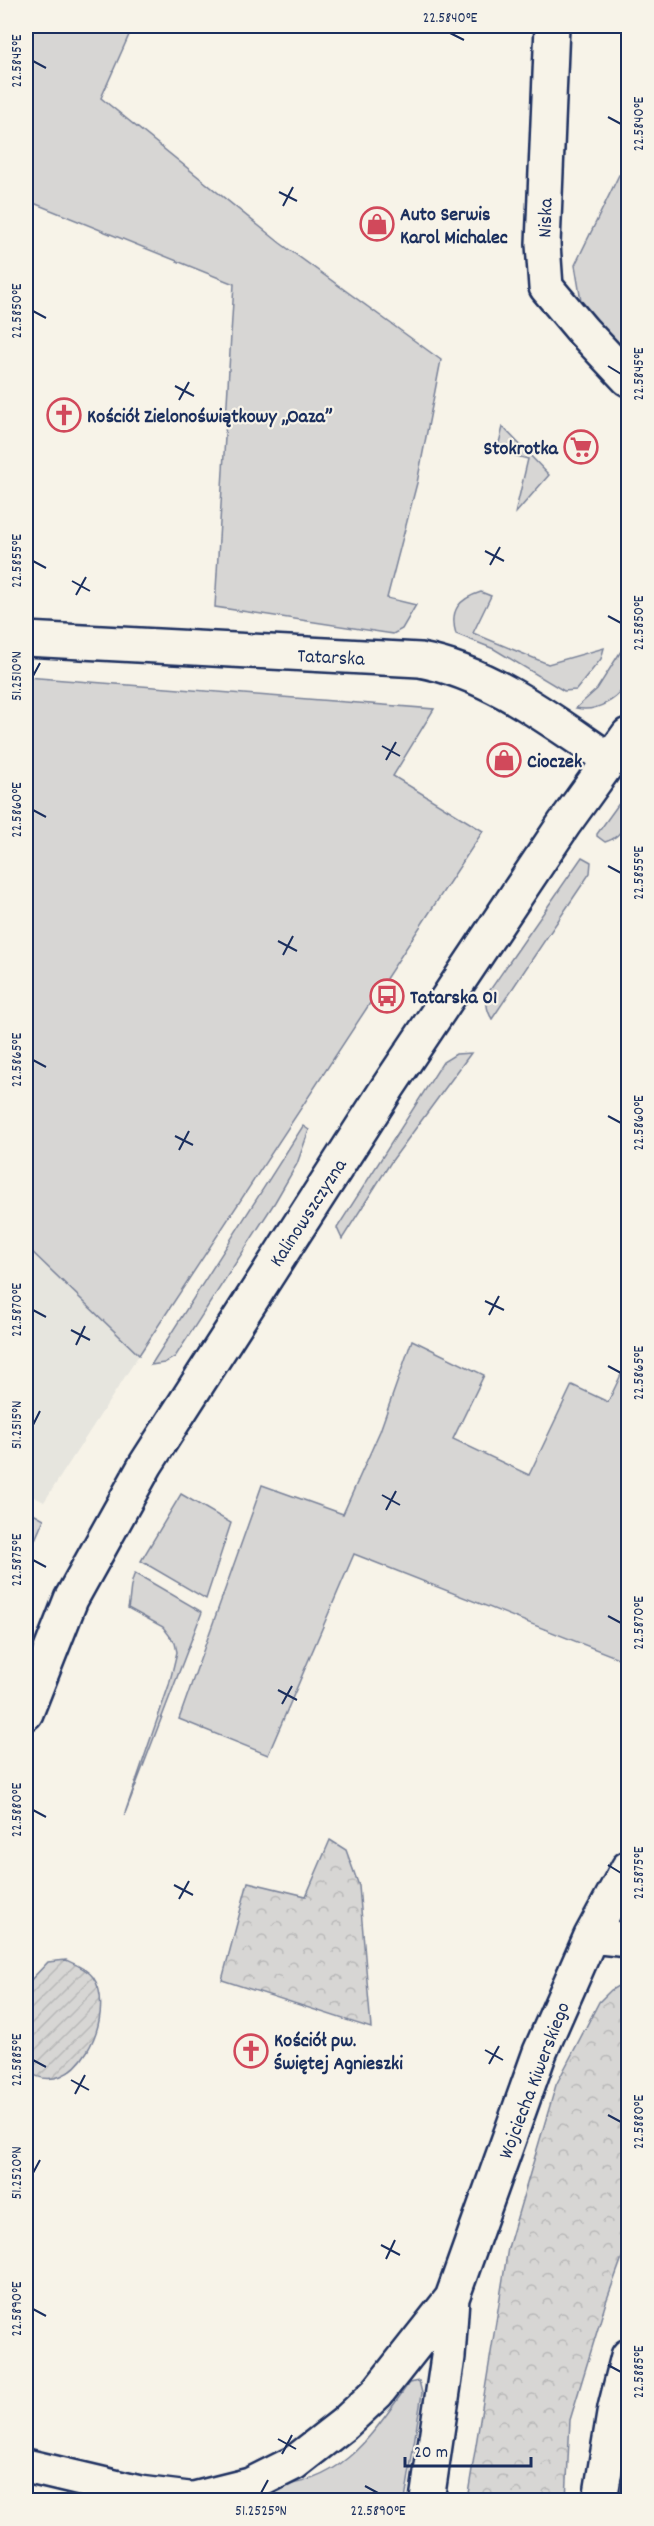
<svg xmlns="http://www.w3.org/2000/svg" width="654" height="2526" font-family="Dekko,sans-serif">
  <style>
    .built { fill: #e6e5de }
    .grass { fill: #d7d6d4; stroke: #798299; stroke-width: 1.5 }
    .forest { fill: url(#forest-crowns); stroke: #798299; stroke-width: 1.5 }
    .garden { fill: url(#garden-furrows); stroke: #798299; stroke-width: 1.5 }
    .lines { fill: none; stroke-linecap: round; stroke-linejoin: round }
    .minor-casing { stroke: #1b2f5e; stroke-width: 38 }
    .minor { stroke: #f7f3e8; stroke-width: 33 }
    .ticks { fill: none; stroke: #1b2f5e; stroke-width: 2 }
    .labels { text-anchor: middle; stroke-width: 4.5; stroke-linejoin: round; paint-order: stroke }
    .poi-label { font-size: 20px; font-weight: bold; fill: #1b2f5e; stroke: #f7f3e8; text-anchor: start }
    .street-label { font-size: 20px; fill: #1b2f5e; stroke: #f7f3e8 }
    .neatline { fill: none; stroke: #1b2f5e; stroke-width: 2 }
    .ticks-label { font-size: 15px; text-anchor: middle; fill: #1b2f5e }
  </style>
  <defs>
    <pattern id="forest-crowns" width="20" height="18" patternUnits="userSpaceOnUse" patternTransform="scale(1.5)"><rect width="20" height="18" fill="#d7d6d4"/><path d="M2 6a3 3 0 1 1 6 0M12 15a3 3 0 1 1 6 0" fill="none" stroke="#b8b8b8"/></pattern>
    <pattern id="garden-furrows" width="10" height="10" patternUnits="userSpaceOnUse" patternTransform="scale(1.5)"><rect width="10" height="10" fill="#d7d6d4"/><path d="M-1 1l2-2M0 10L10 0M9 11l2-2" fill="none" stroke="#b8b8b8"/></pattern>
  </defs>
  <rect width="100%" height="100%" fill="#f7f3e8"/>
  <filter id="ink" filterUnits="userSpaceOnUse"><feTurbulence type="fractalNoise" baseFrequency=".0167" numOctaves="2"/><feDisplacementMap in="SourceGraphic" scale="12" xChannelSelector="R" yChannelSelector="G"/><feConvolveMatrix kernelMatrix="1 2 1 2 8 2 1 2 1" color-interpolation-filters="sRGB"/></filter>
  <g filter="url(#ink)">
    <path class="built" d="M26 1246 139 1355 44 1502 26 1493Z"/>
    <path class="grass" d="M26 26H133L101 98 280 243 441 360 417 483 387 598 416 605 402 629 393 634 215 607 234 284 26 200Z
      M628 173V357L582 307 575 265 619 175Z
      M503 427 549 475 515 514 528 459 497 451Z
      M481 592 491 596 473 633 548 664 604 648 601 659 576 690 564 691 494 649 456 634C449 610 459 599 481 592Z
      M628 640C629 651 631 667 628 678 623 698 596 713 576 708L597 689Z
      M26 677 434 709 393 776 483 831 139 1355 26 1246Z
      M628 791C629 811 629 835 605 842L597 836V834Z
      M582 857 591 862 590 873 492 1019C486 1009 485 1001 490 990Z
      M471 1053 391 1162 342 1239 337 1228 443 1062 456 1054Z
      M303 1126 309 1130 297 1164 275 1202 175 1357 164 1363 151 1365Z
      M412 1340 484 1375 453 1439 529 1475 572 1385 608 1402 628 1360V1662L354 1554 268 1755 179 1719 262 1485 343 1514 380 1431Z
      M181 1494 231 1523 206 1599 141 1561Z
      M26 1509 44 1519 26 1560Z
      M135 1573 202 1612 124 1816 169 1685 177 1652 175 1643 163 1627 128 1608C131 1595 129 1585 135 1573Z
      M419 2381 422 2393 405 2500H265L271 2486C342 2485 372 2435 409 2383Z"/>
    <path class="forest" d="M330 1840 346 1850 359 1886 371 2028 222 1980 248 1882 306 1896Z
      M628 1980V2241L606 2302 570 2420 566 2500H467L508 2248 556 2085 599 2002 611 1990Z"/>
    <path class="garden" d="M66 1960C75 1964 87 1969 93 1977 119 2014 74 2107 26 2070V1985L48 1962Z"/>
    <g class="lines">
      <defs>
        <path id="minor" d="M552 26 543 244 546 287 583 331 628 379
          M26 639 420 660C491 673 552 721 610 760
          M26 1713 71 1599 146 1464 388 1087 564 824 628 735
          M591 1936 628 1940
          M26 2466 140 2493 197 2500
          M194 2499 250 2485 294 2463 344 2424 377 2393 452 2298
          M427 2500 448 2357 452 2298 540 2052 591 1936 628 1868
          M600 2500 615 2408 628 2356"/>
      </defs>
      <use href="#minor" class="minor-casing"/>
      <use href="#minor" class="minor"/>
    </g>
  </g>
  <path class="ticks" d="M450 33 464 40M33 61 46 68M608 117 621 124M279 192 297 201M283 206 293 187M33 311 46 318M608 366 621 374M175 386 194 396M179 400 189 382M485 551 504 561M33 561 46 568M490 565 500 547M72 581 90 591M76 595 86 577M608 616 621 623M33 676 40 663M382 746 400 756M386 760 396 742M33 810 46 817M608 866 621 873M278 941 297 951M283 955 293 936M33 1060 46 1067M608 1116 621 1123M175 1136 193 1145M179 1150 189 1131M485 1301 504 1310M33 1310 46 1317M489 1315 499 1296M71 1330 90 1340M76 1345 85 1326M608 1366 621 1373M33 1425 40 1411M382 1495 400 1505M386 1510 396 1491M33 1560 46 1567M608 1616 621 1623M278 1690 297 1700M282 1704 292 1686M33 1810 46 1817M608 1865 621 1873M174 1885 193 1895M179 1899 189 1881M485 2050 503 2060M33 2060 46 2067M489 2064 499 2046M71 2080 89 2090M75 2094 85 2075M608 2115 621 2122M33 2173 40 2160M381 2245 400 2255M386 2259 395 2240M33 2309 46 2316M608 2365 621 2372M278 2439 296 2449M282 2454 292 2435M365 2486 378 2493M261 2493 268 2480"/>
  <defs>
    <symbol id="shop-ring" viewBox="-11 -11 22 22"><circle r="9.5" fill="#f7f3e8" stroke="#d1495b" stroke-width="1.5"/><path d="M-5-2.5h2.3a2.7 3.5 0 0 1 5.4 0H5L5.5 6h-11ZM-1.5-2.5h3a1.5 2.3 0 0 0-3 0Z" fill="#d1495b"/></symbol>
    <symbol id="church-ring" viewBox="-11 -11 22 22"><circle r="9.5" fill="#f7f3e8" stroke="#d1495b" stroke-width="1.5"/><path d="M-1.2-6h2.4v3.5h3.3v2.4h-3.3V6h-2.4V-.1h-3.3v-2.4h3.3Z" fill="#d1495b"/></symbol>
    <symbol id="supermarket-ring" viewBox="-11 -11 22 22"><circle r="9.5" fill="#f7f3e8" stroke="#d1495b" stroke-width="1.5"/><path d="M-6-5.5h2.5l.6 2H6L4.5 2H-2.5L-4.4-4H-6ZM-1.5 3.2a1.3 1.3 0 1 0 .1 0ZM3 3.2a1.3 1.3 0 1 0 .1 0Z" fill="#d1495b"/></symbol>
    <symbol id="bus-ring" viewBox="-11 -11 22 22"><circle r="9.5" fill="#f7f3e8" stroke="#d1495b" stroke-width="1.5"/><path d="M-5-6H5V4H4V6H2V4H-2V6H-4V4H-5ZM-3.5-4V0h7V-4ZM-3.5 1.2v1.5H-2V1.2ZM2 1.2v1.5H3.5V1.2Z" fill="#d1495b"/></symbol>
  </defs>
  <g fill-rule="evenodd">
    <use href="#shop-ring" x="358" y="205" width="38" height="38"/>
    <use href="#church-ring" x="45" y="396" width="38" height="38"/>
    <use href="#supermarket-ring" x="562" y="428" width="38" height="38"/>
    <use href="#shop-ring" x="485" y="741" width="38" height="38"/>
    <use href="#bus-ring" x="368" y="977" width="38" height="38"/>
    <use href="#church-ring" x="232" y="2032" width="38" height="38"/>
  </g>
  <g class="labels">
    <g class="poi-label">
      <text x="400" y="220">Auto Serwis<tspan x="400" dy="23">Karol Michalec</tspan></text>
      <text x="87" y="422">Kościół Zielonoświątkowy „Oaza”</text>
      <text x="558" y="454" text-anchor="end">Stokrotka</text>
      <text x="527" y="767">Cioczek</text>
      <text x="410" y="1003">Tatarska 01</text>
      <text x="274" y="2046">Kościół pw.<tspan x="274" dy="23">Świętej Agnieszki</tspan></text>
    </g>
    <g class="street-label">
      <text transform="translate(544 218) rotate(-88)" y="7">Niska</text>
      <text transform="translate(331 656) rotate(3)" y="7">Tatarska</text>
      <text transform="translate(307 1212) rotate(-57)" y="7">Kalinowszczyzna</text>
      <text transform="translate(533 2080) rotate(-69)" y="7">Wojciecha Kiwerskiego</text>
    </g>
  </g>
  <rect width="654" height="2526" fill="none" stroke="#f7f3e8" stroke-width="66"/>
  <path d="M405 2457v9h126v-9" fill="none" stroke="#1b2f5e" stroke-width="3"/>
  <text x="414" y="2457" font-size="18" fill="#1b2f5e" stroke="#f7f3e8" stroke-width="4.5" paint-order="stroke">20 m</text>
  <rect x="33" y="33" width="588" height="2460" class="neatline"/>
  <g class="ticks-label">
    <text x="450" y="22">22.5840°E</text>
    <text transform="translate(16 61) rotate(-90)" y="5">22.5845°E</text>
    <text transform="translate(638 124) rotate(-90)" y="5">22.5840°E</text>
    <text transform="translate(16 311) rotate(-90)" y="5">22.5850°E</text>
    <text transform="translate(638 374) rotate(-90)" y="5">22.5845°E</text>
    <text transform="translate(16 561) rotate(-90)" y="5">22.5855°E</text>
    <text transform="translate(638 623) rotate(-90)" y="5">22.5850°E</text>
    <text transform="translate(16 676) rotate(-90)" y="5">51.2510°N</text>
    <text transform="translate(16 810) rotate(-90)" y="5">22.5860°E</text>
    <text transform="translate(638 873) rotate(-90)" y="5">22.5855°E</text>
    <text transform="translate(16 1060) rotate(-90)" y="5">22.5865°E</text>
    <text transform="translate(638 1123) rotate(-90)" y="5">22.5860°E</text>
    <text transform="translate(16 1310) rotate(-90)" y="5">22.5870°E</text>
    <text transform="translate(638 1373) rotate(-90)" y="5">22.5865°E</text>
    <text transform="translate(16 1425) rotate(-90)" y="5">51.2515°N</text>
    <text transform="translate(16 1560) rotate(-90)" y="5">22.5875°E</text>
    <text transform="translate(638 1623) rotate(-90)" y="5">22.5870°E</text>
    <text transform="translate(16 1810) rotate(-90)" y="5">22.5880°E</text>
    <text transform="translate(638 1873) rotate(-90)" y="5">22.5875°E</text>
    <text transform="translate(16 2060) rotate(-90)" y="5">22.5885°E</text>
    <text transform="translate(638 2122) rotate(-90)" y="5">22.5880°E</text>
    <text transform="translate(16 2173) rotate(-90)" y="5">51.2520°N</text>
    <text transform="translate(16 2309) rotate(-90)" y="5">22.5890°E</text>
    <text transform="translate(638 2372) rotate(-90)" y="5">22.5885°E</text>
    <text x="261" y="2515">51.2525°N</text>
    <text x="378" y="2515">22.5890°E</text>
  </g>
</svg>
